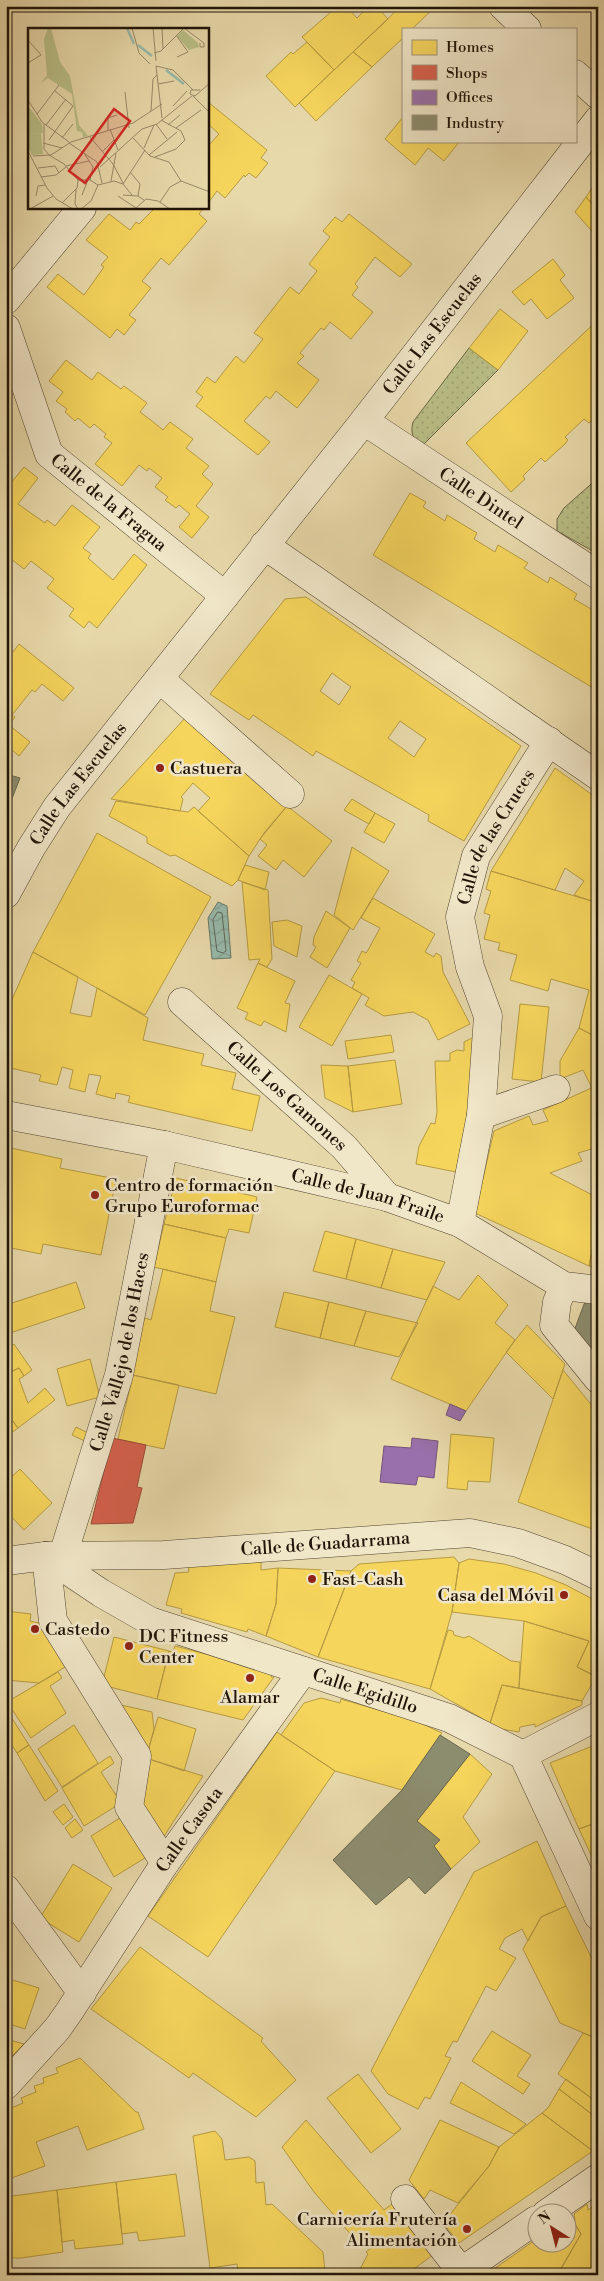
<svg xmlns="http://www.w3.org/2000/svg" width="604" height="2281" font-family="'Libre Bodoni',serif">
  <style>
    .garden { fill: url(#garden-dots); stroke: #6c6946 }
    .water { fill: url(#water-waves); stroke: #677869 }
    .homes { fill: #f6d55c; stroke: #b69b42; fill-rule: evenodd }
    .shops { fill: #d6604d; stroke: #9f4938 }
    .offices { fill: #9970ab; stroke: #75547a }
    .industry { fill: #8c8c6e; stroke: #6c684f }
    .lines { fill: none; stroke-linecap: round; stroke-linejoin: round }
    .shore { stroke: #5c6759; stroke-width: 1 }
    .minor-casing { stroke: #524530; stroke-width: 29 }
    .minor { stroke: #f0e6c8; stroke-width: 28 }
    .poi-dot { fill: #8f2418; stroke: #f0e6c8; stroke-width: 2 }
    .labels { text-anchor: middle; stroke-width: 5; stroke-linejoin: round; paint-order: stroke }
    .street-label { font-size: 18px; fill: #201407; stroke: #f0e6c8 }
    .poi-label { font-size: 18px; fill: #201407; stroke: #f0e6c8; text-anchor: start }
    .inset-river { fill: none; stroke: #97baab; stroke-width: 2.5 }
    .inset-road { fill: none; stroke: #988a69; stroke-width: 1 }
    .view { fill: #d62828; fill-opacity: 0.15; stroke: #d62828; stroke-width: 2.5 }
    .inset-edge { fill: none; stroke: #201407; stroke-width: 2.5 }
  </style>
  <defs>
    <pattern id="garden-dots" width="8" height="8" patternUnits="userSpaceOnUse" patternTransform="scale(1.25)"><rect width="8" height="8" fill="#b9be86"/><path d="M2 2h.1M6 6h.1" fill="none" stroke="#9fa272" stroke-width="1.8" stroke-linecap="round"/></pattern>
    <pattern id="water-waves" width="16" height="10" patternUnits="userSpaceOnUse" patternTransform="scale(1.25)"><rect width="16" height="10" fill="#97baab"/><path d="M0 5q4-4 8 0t8 0" fill="none" stroke="#829f92"/></pattern>
  </defs>
  <rect width="100%" height="100%" fill="#e8d9aa"/>
  <filter id="stains"><feTurbulence type="fractalNoise" baseFrequency=".004" numOctaves="4"/><feColorMatrix values="0 0 0 0 .2 0 0 0 0 .09 0 0 0 0 .02 0 0 0 .5 -.17"/></filter>
  <radialGradient id="worn" r=".72"><stop offset=".6" stop-color="#630" stop-opacity="0"/><stop offset="1" stop-color="#630" stop-opacity=".3"/></radialGradient>
  <path class="garden" d="M469 348 498 370 422 446C413 438 410 434 413 422Z
    M598 478V554L557 531V519L564 508Z"/>
  <path class="water" d="M218 902 227 906 231 958 212 959 208 918Z"/>
  <path class="homes" d="M338 6H346L357 18 369 6H376L388 19 334 70 302 37Z
    M401 6H436L412 29H403V38L372 67 353 52Z
    M307 42 334 70 295 107 266 76 291 52 293 54Z
    M353 52 372 67 316 121 299 103Z
    M208 102 267 150 261 158 268 163 256 178 249 173 245 177 244 175 225 198 217 191 208 203V146L219 134 208 124Z
    M403 117V141H460L444 161 428 148 415 165 385 139Z
    M598 179V211L586 197Z
    M586 197 598 211V238L575 212Z
    M155 208H204L199 214 207 221 169 265 161 258 142 281 151 288 129 315 136 320 124 335 117 329 110 338 47 287 58 274 84 295 104 267 101 265 108 257 86 240 109 214 130 230 136 222 139 224Z
    M349 214 412 264 400 277 375 257 355 284 358 287 352 295 373 312 351 339 330 322 324 330 321 328 300 353 304 356 297 363 319 380 297 408 276 391 270 399 266 396 244 421 270 442 258 455 196 406 203 397 196 392 207 377 215 383 236 356 244 363 263 339 254 333 290 287 299 294 317 271 309 264 330 237 323 231 335 217 342 222Z
    M553 259 565 275 560 280 574 298 547 319 531 299 524 305 512 292Z
    M500 309 528 331 498 370 469 348Z
    M598 320V415L589 423 584 419 565 437 568 440 565 444 545 462 541 458 523 476 525 479 511 492 466 443Z
    M66 360 92 380 98 372 121 389 124 386 147 403 140 412 152 421 163 430 170 422 193 439 186 448 209 466 202 474 213 484 196 506 209 517 192 538 179 527 190 514 179 505 176 508 165 500 168 497 155 487 162 478 149 468 147 471 139 465 122 486 95 464 112 443 104 437 106 434 94 424 90 428 78 418 75 421 65 412 67 409 56 401 63 392 49 381Z
    M24 467 38 478 18 504 45 523 47 520 55 526 72 505 100 527 83 548 91 554 88 558 113 580 134 554 147 565 97 628 89 621 84 628 69 616 74 609 47 588 54 579 31 561 24 569 6 555V489Z
    M410 493 426 502 423 507 445 521 447 515 477 533 474 539 495 552 498 545 528 563 524 568 548 583 550 577 577 594 574 599 596 612 598 609V691L373 555Z
    M306 597 521 746 464 841 428 821 429 815 316 751 313 756 253 715 249 720 210 694 285 599ZM332 673 351 687 339 705 320 691ZM400 721 426 739 414 757 388 738Z
    M19 644 74 688 63 701 42 684 35 692 32 690 12 715 15 717 9 725 30 742 19 756 6 745V653L10 656Z
    M186 717 287 806 264 833 249 856 198 811 210 798 193 783 181 797 183 799 180 811 111 799Z
    M555 768 598 799V903L574 895 584 881 565 868 555 890 491 871Z
    M352 799 375 813 369 824 344 810Z
    M116 801 188 812 194 807 249 856 238 880 232 886 175 855 170 856 147 843V837L109 816Z
    M287 806 332 841 304 877 283 860 276 870 258 856 267 845 260 839Z
    M375 813 395 824 384 843 364 832Z
    M97 833 211 897 145 1015 33 952Z
    M352 847 389 871 353 930 334 915Z
    M245 865 269 872 265 890 238 880Z
    M491 871 598 903V1038L579 1028 589 990 551 979 548 991 510 980 517 955 498 950 500 943 484 939 490 915 484 913 491 891 486 889Z
    M242 882 268 890 272 959 267 967 258 963 260 959 249 960Z
    M373 898 435 934 425 952 434 957 436 953 441 956 443 972 470 1024 438 1040 428 1020 413 1012 384 1016 365 1005 369 998 352 988 355 982 351 980 361 963 357 961 362 951 366 953 367 952 380 928 361 918Z
    M326 911 350 928 327 968 310 957 316 947 313 945 314 937Z
    M287 920 302 926 297 957 274 946 272 922Z
    M33 952 78 977 70 1013 91 1017 97 988 148 1018 143 1040 204 1054 201 1065 236 1073 232 1089 260 1096 252 1131 131 1103 128 1102 130 1096 116 1093 115 1099 96 1094 101 1076 89 1074 85 1092 69 1088 73 1070 62 1067 57 1085 39 1081 41 1075 6 1067V1013Z
    M258 963 295 981 285 1003 290 1004 286 1032 264 1021 261 1026 245 1019 248 1013 237 1008Z
    M329 975 362 994 332 1046 299 1027Z
    M520 1004 549 1007 541 1082 512 1079Z
    M579 1028 598 1038V1085L592 1088 583 1070 560 1079V1061Z
    M391 1035 394 1052 348 1059 345 1041Z
    M476 1036 475 1075 456 1172 416 1164 419 1146 431 1123 435 1124 437 1112 435 1061H450V1053L457 1050 464 1051V1042Z
    M395 1060 402 1104 353 1112 348 1066Z
    M321 1065 348 1066 353 1112 325 1098Z
    M598 1085V1147L578 1153 582 1161 550 1173 598 1198V1221L589 1266 475 1213 494 1131 529 1116 533 1125 548 1121 543 1110Z
    M6 1147 62 1159 60 1168 116 1179 101 1255 43 1244 41 1254 6 1247Z
    M176 1178 257 1197 249 1233 229 1229 226 1238 164 1224Z
    M598 1221V1268L589 1266Z
    M164 1224 226 1238 216 1282 154 1267Z
    M325 1231 356 1239 346 1279 313 1271Z
    M356 1239 393 1249 381 1288 346 1279Z
    M393 1249 445 1262 427 1300 381 1288Z
    M163 1269 216 1282 210 1311 235 1317 216 1394 128 1374 142 1317 151 1320Z
    M478 1275 508 1305 495 1323 515 1340 466 1411 391 1379 433 1286 459 1300Z
    M76 1282 85 1308 7 1334 6 1305Z
    M284 1292 329 1302 320 1338 275 1327Z
    M329 1302 366 1311 354 1346 320 1338Z
    M366 1311 418 1323 399 1357 354 1346Z
    M527 1325 565 1364 553 1399 506 1352Z
    M14 1344 32 1370 24 1376 19 1368 6 1374V1350Z
    M90 1359 100 1397 67 1406 57 1369Z
    M19 1368 24 1376 19 1379 28 1403 45 1388 55 1400 18 1428 6 1412V1374Z
    M563 1370 598 1413V1531L518 1502Z
    M133 1375 179 1385 164 1449 118 1439Z
    M6 1412 18 1428 6 1437Z
    M76 1427 90 1434 87 1442 72 1435Z
    M451 1434 494 1438 490 1482 468 1481 467 1490 447 1488Z
    M20 1469 52 1503 24 1530 6 1511V1482Z
    M454 1557 459 1563 452 1612 430 1689 318 1657 351 1571 359 1564Z
    M469 1559 504 1564 536 1573 566 1585 598 1602V1677L577 1667 589 1641 524 1621 452 1612 459 1563Z
    M261 1562V1570L278 1568 276 1604 266 1636 248 1629 247 1632 181 1613 182 1609 166 1605 175 1573 189 1572 188 1565Z
    M278 1568 351 1571 318 1657 266 1636 276 1604Z
    M6 1611 31 1614 30 1621 39 1623 65 1667 39 1683 6 1680Z
    M524 1621 589 1641 577 1667 596 1677 582 1701 519 1688Z
    M448 1630 453 1631 454 1635 464 1638 469 1636 511 1661 520 1662 519 1688 502 1685 490 1723 430 1689Z
    M114 1637 169 1651 157 1699 102 1685Z
    M175 1646 272 1671 271 1677H274L243 1720 157 1699 169 1651 173 1652Z
    M58 1672 62 1678 50 1686 66 1713 31 1738 7 1702Z
    M502 1685 582 1701V1705L535 1727V1724L520 1727 519 1732 489 1727Z
    M321 1698 340 1703 341 1699 416 1721 442 1733 402 1790 335 1771 281 1735 304 1703Z
    M108 1702 152 1712 154 1729 146 1758Z
    M6 1709 29 1745 17 1753 6 1736Z
    M158 1717 196 1729 184 1771 146 1758Z
    M74 1725 98 1763 62 1787 38 1749Z
    M277 1732 335 1771 208 1957 148 1916Z
    M29 1745 58 1791 45 1801 17 1753Z
    M595 1745 598 1751V1822L579 1829 550 1763Z
    M470 1754 492 1774 463 1817 480 1842 451 1869 434 1846 440 1840 417 1821Z
    M110 1756 114 1763 101 1772 121 1803 84 1826 62 1788Z
    M146 1758 203 1776 157 1847 133 1806Z
    M64 1804 73 1817 63 1825 53 1812Z
    M128 1813 153 1853 114 1877 91 1836Z
    M75 1819 83 1830 72 1838 65 1828Z
    M598 1822V1870L579 1829Z
    M537 1841 566 1906 541 1917 528 1941 522 1929 505 1938 499 1949 516 1958 496 1991 486 1986 457 2042 453 2041 445 2056 451 2058 430 2099 425 2097 418 2109 388 2094 371 2071 474 1872Z
    M73 1864 112 1888 79 1942 40 1918Z
    M566 1906 598 1971V2039L560 2023 523 1949 541 1917Z
    M140 1947 263 2038 261 2041 296 2080 256 2117 193 2073 189 2078 91 2009Z
    M6 1978 39 1988 25 2029 6 2023Z
    M492 2031 531 2055 517 2076 530 2084 523 2094 472 2061Z
    M583 2033 598 2039V2103L558 2074Z
    M6 2039 24 2044 6 2062Z
    M80 2058 136 2112H138L144 2129 87 2150 78 2126 36 2142 45 2166 6 2180V2113L9 2112V2109L23 2103 21 2098 36 2092 34 2086 44 2083 43 2078 58 2073 56 2068Z
    M358 2074 401 2129 371 2153 327 2098Z
    M566 2079 598 2103V2119L559 2089Z
    M461 2082 526 2124 514 2134 450 2103Z
    M559 2089 598 2119V2144L593 2151 542 2113 548 2108Z
    M542 2113 593 2151 459 2243 443 2223 489 2166 499 2147Z
    M306 2120 384 2210 392 2204 434 2254 406 2275H357L368 2254 366 2252 374 2246 366 2238 359 2244 314 2192 282 2147Z
    M440 2120 499 2147 489 2166 458 2203 430 2190 424 2199 409 2180Z
    M215 2131 222 2139 225 2160 249 2157 255 2161 256 2183 264 2182 266 2205 272 2204 323 2252 325 2272 295 2275 294 2272 276 2274 275 2270 247 2274 246 2270 238 2271 237 2264 210 2268 193 2136Z
    M176 2174 185 2236 139 2241 137 2232 122 2234 116 2182Z
    M116 2182 123 2244 75 2249 74 2240 62 2242 57 2190Z
    M57 2190 63 2252 21 2258H6V2197Z
    M598 2203V2275H567L560 2271 581 2234 573 2221 575 2220 574 2214 587 2204 588 2210Z
    M573 2220 581 2234 557 2275H495L497 2273 494 2269 535 2240 538 2245 566 2244V2225Z"/>
  <path class="shops" d="M112 1438 146 1445 137 1487 142 1488 133 1523 91 1524Z"/>
  <path class="offices" d="M450 1404 466 1411 460 1421 446 1415Z
    M412 1438 438 1441 434 1478 418 1476 416 1485 380 1482 384 1446 411 1448Z"/>
  <path class="industry" d="M6 774 20 778 6 814Z
    M586 1299 598 1301V1353L574 1331Z
    M440 1735 470 1754 417 1821 440 1840 434 1846 451 1869 425 1894 409 1877 376 1905 333 1860 402 1790Z"/>
  <g class="lines">
    <path class="shore" d="M218 912 222 913 226 951 223 953 217 951 213 920Z"/>
    <defs>
      <g id="minor">
        <path d="M503 6 527 29"/>
        <path d="M575 74 598 95"/>
        <path d="M6 300 82 208"/>
        <path id="s1" d="M6 328 49 454 225 596"/>
        <path id="s2" d="M364 421 598 575"/>
        <path d="M264 545 598 776"/>
        <path d="M160 679 290 794"/>
        <path id="s3" d="M6 894 31 848 57 807 364 421 598 120"/>
        <path id="s4" d="M182 1002 344 1147 387 1197"/>
        <path id="s5" d="M6 1115 164 1145 387 1197 460 1223 564 1286 598 1290"/>
        <path d="M481 1115 556 1089"/>
        <path id="s6" d="M460 1223 481 1115 488 1016 470 967 460 917 476 856 549 741"/>
        <path d="M564 1286 557 1302 554 1325 598 1379"/>
        <path id="s7" d="M63 1555 119 1375 164 1145"/>
        <path id="s8" d="M46 1556 101 1593 150 1621 449 1718 523 1755 598 1916"/>
        <path d="M46 1556 53 1621 137 1756 129 1807 165 1863"/>
        <path id="s9" d="M6 1561 46 1556 164 1555 470 1533 518 1543 565 1560 598 1576"/>
        <path d="M523 1755 598 1716"/>
        <path d="M6 1889 82 1993"/>
        <path id="s10" d="M6 2085 57 2029 69 2012 165 1863 303 1671"/>
        <path d="M405 2199 461 2271"/>
        <path d="M546 2214 598 2178"/>
        <path d="M456 2275 536 2220"/>
      </g>
    </defs>
    <use href="#minor" class="minor-casing"/>
    <use href="#minor" class="minor"/>
  </g>
  <g class="poi-dot">
    <circle cx="160" cy="768" r="5"/>
    <circle cx="95" cy="1195" r="5"/>
    <circle cx="312" cy="1579" r="5"/>
    <circle cx="564" cy="1595" r="5"/>
    <circle cx="35" cy="1629" r="5"/>
    <circle cx="129" cy="1646" r="5"/>
    <circle cx="250" cy="1678" r="5"/>
    <circle cx="467" cy="2229" r="5"/>
  </g>
  <g class="labels">
    <g class="street-label">
      <text dy="6" stroke="none"><textPath href="#s3" startOffset="705">Calle Las Escuelas</textPath></text>
      <text dy="6" stroke="none"><textPath href="#s2" startOffset="140">Calle Dintel</textPath></text>
      <text dy="6" stroke="none"><textPath href="#s1" startOffset="210">Calle de la Fragua</textPath></text>
      <text dy="6" stroke="none"><textPath href="#s3" startOffset="132">Calle Las Escuelas</textPath></text>
      <text dy="6" stroke="none"><textPath href="#s6" startOffset="401">Calle de las Cruces</textPath></text>
      <text dy="6" stroke="none"><textPath href="#s4" startOffset="141">Calle Los Gamones</textPath></text>
      <text dy="6" stroke="none"><textPath href="#s5" startOffset="371">Calle de Juan Fraile</textPath></text>
      <text dy="6" stroke="none"><textPath href="#s7" startOffset="211">Calle Vallejo de los Haces</textPath></text>
      <text dy="6" stroke="none"><textPath href="#s9" startOffset="320">Calle de Guadarrama</textPath></text>
      <text dy="6" stroke="none"><textPath href="#s8" startOffset="349">Calle Egidillo</textPath></text>
      <text dy="6" stroke="none"><textPath href="#s10" startOffset="315">Calle Casota</textPath></text>
    </g>
    <g class="poi-label">
      <text x="170" y="774">Castuera</text>
      <text x="105" y="1191">Centro de formación<tspan x="105" dy="21">Grupo Euroformac</tspan></text>
      <text x="322" y="1585">Fast-Cash</text>
      <text x="554" y="1601" text-anchor="end">Casa del Móvil</text>
      <text x="45" y="1635">Castedo</text>
      <text x="139" y="1642">DC Fitness<tspan x="139" dy="21">Center</tspan></text>
      <text x="250" y="1703" text-anchor="middle">Alamar</text>
      <text x="457" y="2225" text-anchor="end">Carnicería Frutería<tspan x="457" dy="21">Alimentación</tspan></text>
    </g>
  </g>
  <g transform="translate(28 28)">
    <rect width="181" height="181" fill="#e8d9aa"/>
    <path d="M20 0H23L32 34 42 48 51 97 60 108 55 109 54 104 49 103 44 66 20 50 13 55 19 47 16 11ZM155 2 170 15 171 19 161 22 149 8ZM0 78 14 96 15 105 1 106 0 112Z" fill="#b9be86"/>
    <path d="M13 105 15 126 4 127 0 120 1 106Z" fill="#b9be86"/>
    <path class="inset-river" d="M99 0 106 16M110 17 124 28M138 42 156 56"/>
    <path class="inset-road" d="M104 0 111 25 122 36M125 0 128 33M134 0 135 21M156 0 176 15V19H172V15M148 7 160 24 149 29M0 12 13 27 0 35M126 25 133 23 156 0M128 38 134 90M128 38 145 42 165 62M130 56 146 53M172 62H163L162 66 167 68 182 55M97 64 101 100M165 68 182 85M0 72 14 94 41 114M145 78 159 63M123 83 125 51 129 47M9 86 31 57M16 96V121L21 127 36 136 50 152H62L70 157M128 96 139 111M18 97 38 71M140 97 152 87M148 100 173 82M82 101 90 122M80 102V90L89 87M62 109 85 136 95 155M34 110 45 96M105 110 122 128 141 134 153 153 182 164M21 112 45 78 27 63M15 115 34 120M41 115 69 134 74 155M116 120 126 97M0 123 19 160 28 171 45 181M74 124 86 112M56 125 65 139 62 152M121 127 149 104M5 128 23 127 43 114 105 95 134 76M127 129 148 121 157 112 153 103 133 92M38 138 61 133M72 139 114 101 129 96 164 68M10 140 27 138 31 145M102 144 112 156 110 168M13 149 28 147 38 139M83 153 88 125M48 161 47 176 50 181M54 167 60 152M95 167 110 168 116 172M104 167 95 156 117 122M8 168 10 158 17 157M90 168 108 180M132 174 142 159 153 153M34 175 49 160 50 152M2 181 25 168M53 181 63 173 70 157 86 153 95 156M107 181 118 171 130 173 142 181"/>
    <path class="view" d="M86 81 102 93 57 155 41 143Z"/>
    <rect width="181" height="181" class="inset-edge"/>
  </g>
  <rect width="604" height="2281" fill="none" stroke="#e8d9aa" stroke-width="25"/>
  <rect x="8" y="8" width="589" height="2266" fill="none" stroke="#201407" stroke-width="2.5"/>
  <rect x="12" y="12" width="579" height="2256" fill="none" stroke="#201407"/>
  <rect x="402" y="28" width="175" height="115" fill="#f0e6c8" stroke="#9d927b"/>
  <rect x="412" y="40" width="25" height="15" fill="#f6d55c" stroke="#9d927b"/>
  <text x="446" y="52" font-size="15" fill="#201407">Homes</text>
  <rect x="412" y="65" width="25" height="15" fill="#d6604d" stroke="#9d927b"/>
  <text x="446" y="78" font-size="15" fill="#201407">Shops</text>
  <rect x="412" y="90" width="25" height="15" fill="#9970ab" stroke="#9d927b"/>
  <text x="446" y="102" font-size="15" fill="#201407">Offices</text>
  <rect x="412" y="115" width="25" height="15" fill="#8c8c6e" stroke="#9d927b"/>
  <text x="446" y="128" font-size="15" fill="#201407">Industry</text>
  <g transform="translate(552 2228) rotate(324)"><circle r="24" fill="#f0e6c8" stroke="#9d927b"/>
  <path d="M0-4L9 19L0 12L-9 19Z" fill="#8f2418"/>
  <text y="-8" font-size="14" font-weight="bold" text-anchor="middle" fill="#201407">N</text>
  </g>
  <rect width="100%" height="100%" filter="url(#stains)"/>
  <rect width="100%" height="100%" fill="url(#worn)"/>
</svg>
